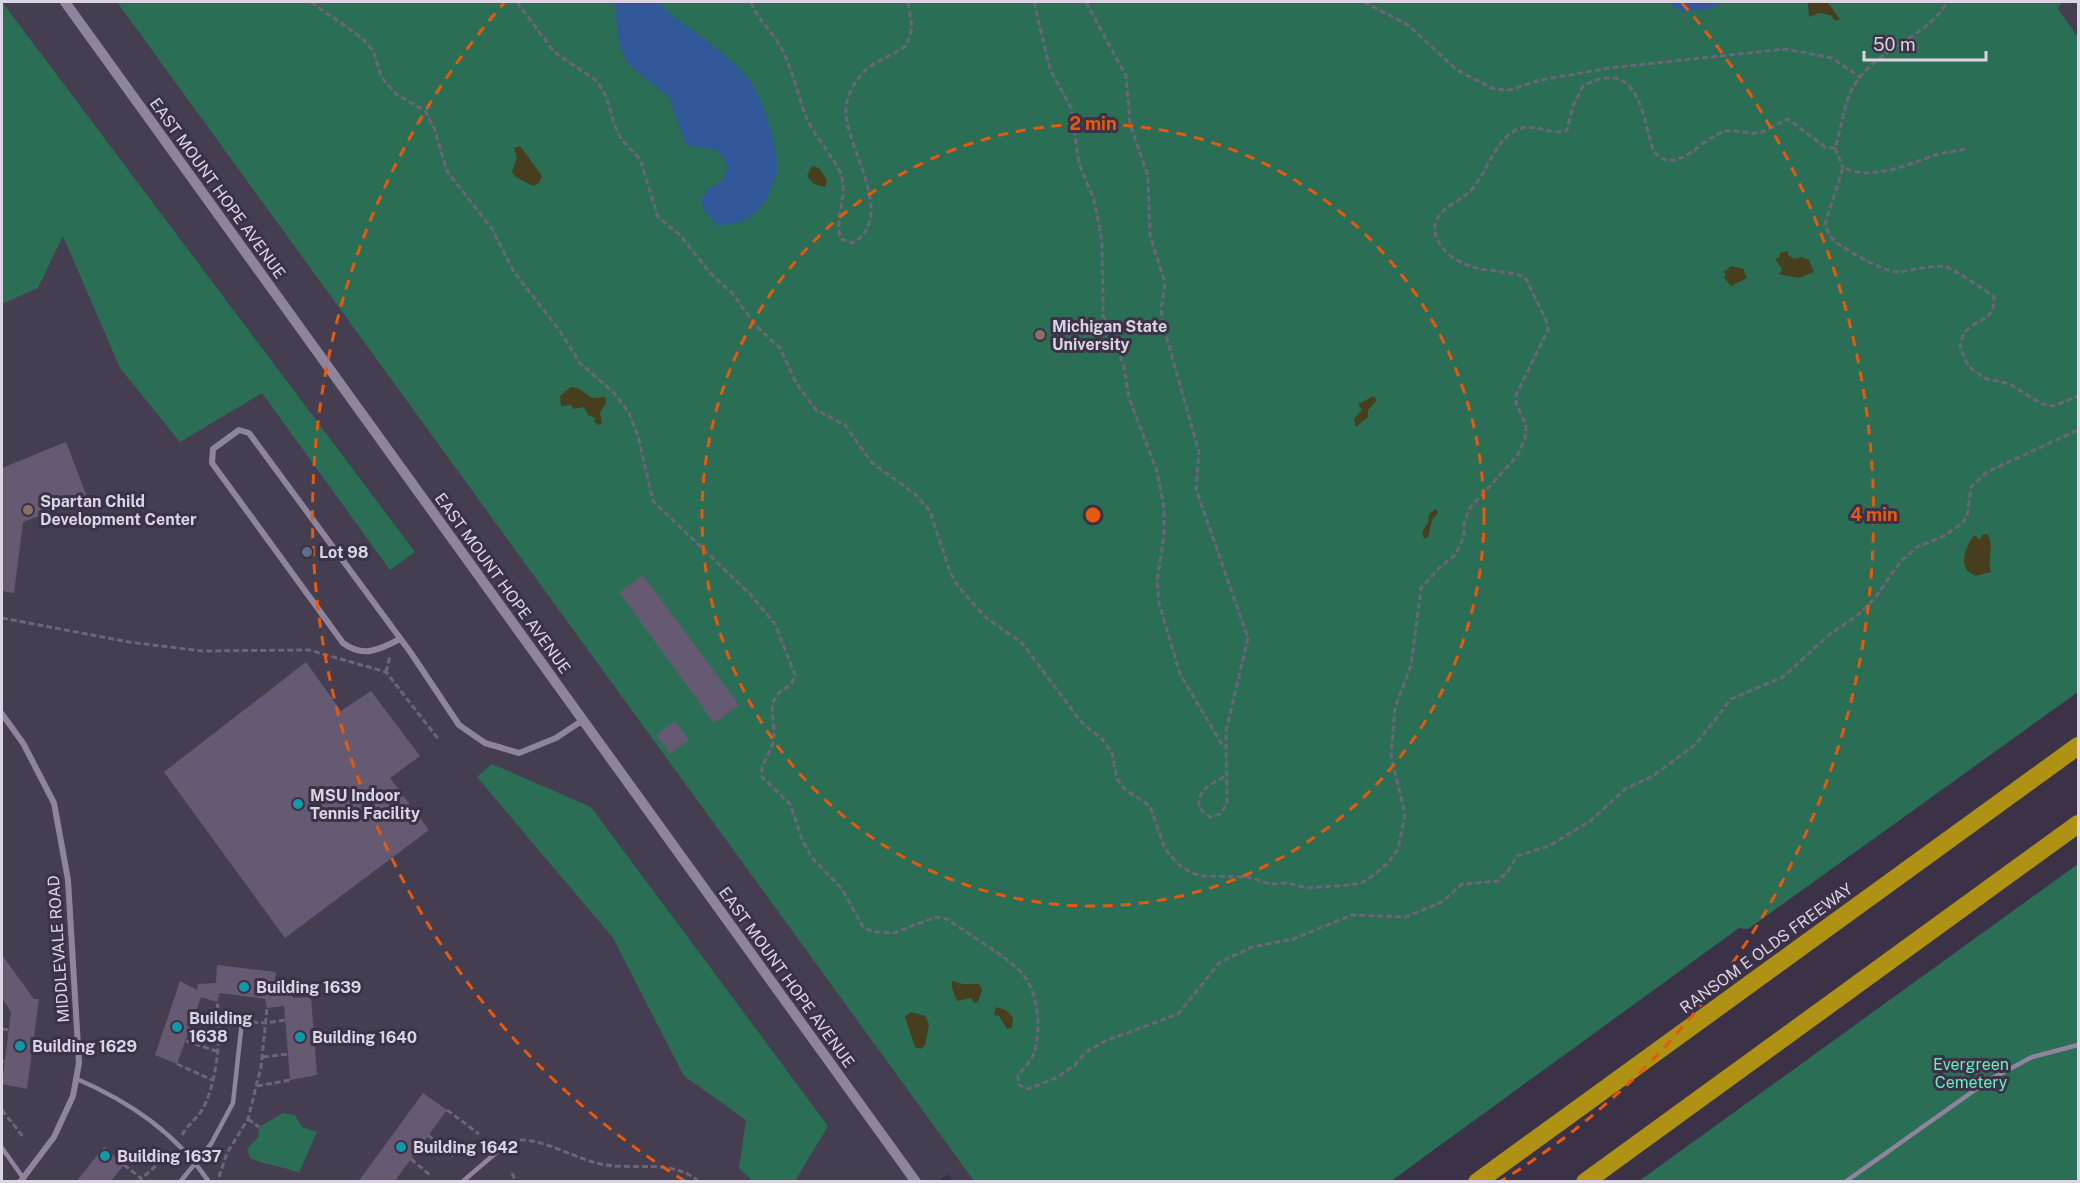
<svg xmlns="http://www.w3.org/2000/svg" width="2080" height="1183" font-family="'Public Sans',sans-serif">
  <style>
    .education { fill: #443e50 }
    .green { fill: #2a6f55 }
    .sand { fill: #473e1e }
    .water { fill: #315999 }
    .building { fill: #655a72 }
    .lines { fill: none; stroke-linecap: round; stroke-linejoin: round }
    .path { stroke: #6d6477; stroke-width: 3; stroke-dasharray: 6 3; stroke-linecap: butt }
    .service { stroke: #90849d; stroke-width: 4.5 }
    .minor { stroke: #90849d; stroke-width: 6 }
    .tertiary { stroke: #90849d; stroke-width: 10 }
    .motorway { stroke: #af9114; stroke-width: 18 }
    .ring { fill: none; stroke: #e8590c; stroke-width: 3; stroke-dasharray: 10 8 }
    .education-dot { fill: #8d6e63; stroke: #3c3247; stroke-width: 2 }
    .service-dot { fill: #5c6f8a; stroke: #3c3247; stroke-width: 2 }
    .culture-dot { fill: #0f9aa8; stroke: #3c3247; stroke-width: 2 }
    .labels { text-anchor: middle; stroke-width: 6; stroke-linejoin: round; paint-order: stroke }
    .street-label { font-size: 16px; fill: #dbd5e3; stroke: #3c3247 }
    .poi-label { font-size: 16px; font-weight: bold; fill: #dbd5e3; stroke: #3c3247; text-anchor: start }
    .park-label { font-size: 16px; fill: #66efba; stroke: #3c3247 }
    .centre { fill: #e8590c; stroke: #3c3247; stroke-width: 3 }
    .ring-label { font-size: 18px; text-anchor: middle; font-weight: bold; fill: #e8590c; stroke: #3c3247; stroke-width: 6; stroke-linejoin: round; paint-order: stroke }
  </style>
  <rect width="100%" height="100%" fill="#3c3247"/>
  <path class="education" d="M2 2H2078V669L1369 1181 954 1182 948 1174 937 1182H2Z"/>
  <path class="green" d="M2 2 415 552 390 570 262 393 180 442 120 368 63 236 38 288 2 304Z
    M117 2H2062L2058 9 2078 37V692L1748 929 1739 928 1391 1181H974Z
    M492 764 591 807 828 1126 795 1181H752L739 1168 746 1120 684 1076 613 938 477 777Z
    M2078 864V1181H1639Z
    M283 1113 295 1115 302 1127 317 1132 299 1173C283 1166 265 1165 250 1158L247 1149 258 1137 259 1127Z"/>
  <path class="sand" d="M1808 2H1827L1840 19 1835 21 1830 15 1819 13 1809 17Z
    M520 146 542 176 539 183 533 186 516 177 512 172 517 158 514 148Z
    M812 166 819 168 827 180 825 187 814 184 807 176Z
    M1788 251V255L1794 259 1802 257 1809 260 1814 272 1798 278 1779 274 1782 269 1775 259 1780 257V253Z
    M1732 266 1743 269 1747 278 1731 286 1724 278 1726 273 1723 272Z
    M571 387 578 388 592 398 605 397 606 403 600 413 602 424 598 425 594 421 596 418 588 415 584 407 574 409 571 405 561 406 560 396Z
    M1374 396 1377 400 1368 410V417L1356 427 1354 419 1362 410 1358 404Z
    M1436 509 1438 513 1432 520 1428 537 1424 539 1422 532 1428 523 1429 514Z
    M1987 534C1995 546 1987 560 1991 572L1976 576C1956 568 1965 549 1974 535L1980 540 1982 535Z
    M952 981 963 984H979L982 990 978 1002 974 1003 971 998 957 1001 952 988Z
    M996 1007 1006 1010 1013 1018 1012 1028 1007 1029 999 1016 994 1015Z
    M911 1012 925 1016 929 1024 925 1045 921 1049 915 1047 905 1017Z"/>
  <path class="water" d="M614 2H659L665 10C689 29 733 57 750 81 764 101 779 149 777 173 776 179 772 185 770 191 760 215 743 226 717 225L704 210 701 200 707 189 721 183 728 166 717 150 686 145 669 97 630 66 620 48Z
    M1669 2H1719L1712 9 1681 12Z"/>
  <path class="building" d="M66 442 87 497 23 522 14 593 2 591V468Z
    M643 575 739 705 714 723 619 592Z
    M306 662 341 711 371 691 420 756 390 778 429 830 285 938 164 772Z
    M675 721 689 740 670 754 656 735Z
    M2 955 34 999H39L27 1089 2 1084 11 1012 2 998Z
    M217 965 276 972 275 980 291 984 293 998 311 997 317 1075 290 1080 284 1006 267 1008 265 999 220 993 217 1002 201 997 177 1064 155 1055 180 981 197 990 198 984 216 983Z
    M423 1093 447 1110 394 1182H358Z
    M104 1147 124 1165 110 1182H76Z"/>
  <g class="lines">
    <path class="path" d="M311 2 362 38 373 51 382 78 396 94 425 111 434 128 447 171 492 229 514 272 560 331 580 363 614 393 629 413 638 436 653 501 750 594 775 624 795 675 791 685C760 700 778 718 773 742 770 756 760 762 762 777L790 804 803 842 813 859 842 889 863 927 874 932 894 933 936 917 947 919C971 936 998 951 1019 970 1038 987 1042 1030 1034 1053 1031 1061 1024 1068 1018 1075L1019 1085 1028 1089 1056 1078 1075 1065 1086 1052 1105 1041 1178 1014 1220 962 1252 947 1293 939 1352 915 1405 917 1442 902 1462 884 1498 881 1508 871 1517 856 1549 846 1590 821 1625 789 1653 776 1696 744 1731 699 1783 677 1830 634 1858 615 1875 598 1900 562 1917 547 1944 536 1961 524 1967 517 1971 487 1987 472 2078 430
      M517 2 554 52 597 81 606 96 614 124 621 139 640 159 658 217 681 236 710 273 732 293 756 326 780 348 796 383 816 410 845 425 872 463 915 494 930 511 950 572 958 586 984 616 1022 643 1082 723 1103 740 1112 753 1117 779 1126 790 1150 806 1165 849 1179 865 1190 872 1200 876 1248 877 1270 884 1288 883 1307 888 1349 885 1361 883 1371 877 1387 864 1398 849 1405 814 1391 756 1395 708 1411 665 1421 588 1438 569 1456 554 1464 536V524L1469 509 1517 456 1525 439 1526 425 1516 403V395L1548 330 1546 320 1525 277C1506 270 1485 272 1467 265 1449 259 1425 236 1439 216 1446 205 1462 200 1471 190 1487 173 1493 144 1514 131 1534 120 1549 137 1567 130L1573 106 1583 86C1638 56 1642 114 1653 150 1676 180 1702 136 1726 131 1736 129 1748 135 1758 133 1768 131 1778 123 1788 119L1825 147 1835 148C1841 131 1844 104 1852 89 1873 49 1928 38 1947 2
      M751 2C757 19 769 28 779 44 793 67 797 96 808 121 817 139 831 154 840 172 850 196 833 216 841 239L853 243C897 218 847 149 846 113 845 101 851 88 858 79 871 60 890 58 907 45L912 27 908 2
      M1034 2 1050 69 1071 108 1079 164 1093 197 1098 219 1102 242 1103 316 1115 341 1124 367 1129 398 1157 471 1164 508V536L1157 580 1159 603 1180 674 1224 748
      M1086 2 1126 76 1130 124 1148 176 1150 235 1165 283 1161 310 1163 325 1199 452 1196 489 1248 638 1226 731 1227 804 1220 814 1210 817 1199 808C1197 789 1211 784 1226 776
      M1364 2 1408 25 1457 70 1494 89 1509 90 1541 80 1609 68 1785 49 1832 58 1861 78
      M1835 148 1843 168
      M1965 149C1955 152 1944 152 1933 156 1903 166 1875 180 1843 168L1825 224C1827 228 1828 233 1831 237 1838 247 1884 272 1896 272 1913 271 1930 264 1947 267 1951 268 1990 293 1994 297 1995 322 1977 318 1965 332 1962 336 1961 342 1960 346L1968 366 1984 378 2010 384 2042 404 2054 406 2078 396
      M2 618 129 642 202 651 309 650 386 672 439 740
      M386 672 390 656
      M195 1014 233 1020
      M252 1022 266 1023 285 1020
      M2 1029 9 1030
      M186 1041 216 1051
      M263 1057 288 1054
      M2 1061 4 1062
      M177 1064 212 1080
      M257 1086 290 1080
      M2 1110 24 1138
      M447 1110 479 1134
      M248 1119 259 1127
      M182 1135C187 1126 194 1121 200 1113 217 1089 222 1031 217 1002
      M428 1135 453 1156
      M511 1140C543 1137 570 1157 600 1164 632 1171 674 1158 699 1182
      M411 1159 430 1175
      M124 1165 141 1178
      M512 1173 516 1182
      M219 1177 227 1153 248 1119 261 1067 267 1008
      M138 1182 172 1151"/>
    <path class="service" d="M77 1079C130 1102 176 1133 209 1182
      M2 1148 24 1179
      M180 1182 211 1144 233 1103 242 1021
      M462 1182 504 1146
      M1845 1182 1989 1080 2032 1057 2078 1045"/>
    <path class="minor" d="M400 639C379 650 363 658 343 643L212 463 213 449 239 430 249 433 411 653 459 725 485 743 519 753 556 738 583 720
      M2 714 23 743 54 803 68 880 79 1063 73 1096 54 1137 20 1182"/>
    <path class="tertiary" d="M65 2 916 1182"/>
    <path class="motorway" d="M1477 1182 2078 746
      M1585 1182 2078 824"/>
  </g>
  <g class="ring">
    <circle cx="1093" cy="515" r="391"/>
    <path d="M685 1181A781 781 0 0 1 504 3M1682 3A781 781 0 0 1 1501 1181"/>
  </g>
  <g class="education-dot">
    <circle cx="1040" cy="335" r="6"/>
    <circle cx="28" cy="510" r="6"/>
  </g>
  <circle class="service-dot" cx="307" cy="552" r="6"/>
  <g class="culture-dot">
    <circle cx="298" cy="804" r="6"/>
    <circle cx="244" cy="987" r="6"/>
    <circle cx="177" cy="1027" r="6"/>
    <circle cx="300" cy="1037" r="6"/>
    <circle cx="20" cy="1046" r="6"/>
    <circle cx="401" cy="1147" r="6"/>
    <circle cx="105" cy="1156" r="6"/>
  </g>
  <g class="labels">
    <g class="street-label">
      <text transform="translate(218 188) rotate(54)" y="6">EAST MOUNT HOPE AVENUE</text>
      <text transform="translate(503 583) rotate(54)" y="6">EAST MOUNT HOPE AVENUE</text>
      <text transform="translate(1766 948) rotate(-36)" y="6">RANSOM E OLDS FREEWAY</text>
      <text transform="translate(58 949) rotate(-94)" y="6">MIDDLEVALE ROAD</text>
      <text transform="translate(787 977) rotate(54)" y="6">EAST MOUNT HOPE AVENUE</text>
    </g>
    <g class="poi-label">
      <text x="1052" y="332">Michigan State<tspan x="1052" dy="18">University</tspan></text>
      <text x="40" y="507">Spartan Child<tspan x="40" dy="18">Development Center</tspan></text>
      <text x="319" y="558">Lot 98</text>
      <text x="310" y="801">MSU Indoor<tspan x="310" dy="18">Tennis Facility</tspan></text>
      <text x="256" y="993">Building 1639</text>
      <text x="189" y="1024">Building<tspan x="189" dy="18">1638</tspan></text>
      <text x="312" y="1043">Building 1640</text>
      <text x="32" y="1052">Building 1629</text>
      <text x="413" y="1153">Building 1642</text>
      <text x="117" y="1162">Building 1637</text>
    </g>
    <g class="park-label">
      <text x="1971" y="1070">Evergreen<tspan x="1971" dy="18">Cemetery</tspan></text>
    </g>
  </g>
  <circle cx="1093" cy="515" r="9" class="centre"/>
  <g class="ring-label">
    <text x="1093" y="130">2 min</text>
    <text x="1874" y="521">4 min</text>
  </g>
  <rect width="2080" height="1183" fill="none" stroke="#dbd5e3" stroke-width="6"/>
  <path d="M1864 51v9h122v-9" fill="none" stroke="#dbd5e3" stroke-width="3"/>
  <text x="1873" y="51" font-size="18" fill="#dbd5e3" stroke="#3c3247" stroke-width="4.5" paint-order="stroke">50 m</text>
</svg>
